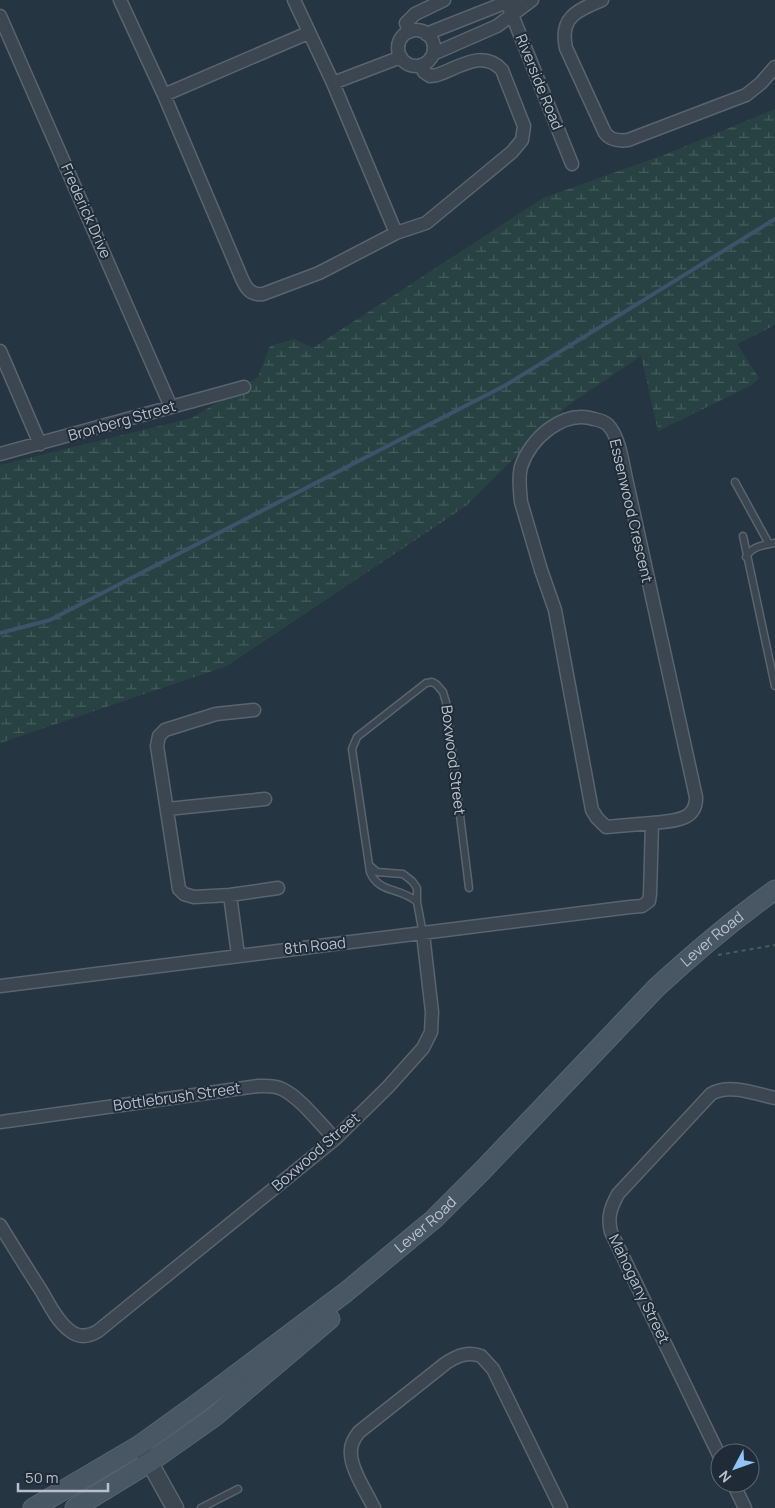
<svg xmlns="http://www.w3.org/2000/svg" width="775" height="1508" font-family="Manrope,sans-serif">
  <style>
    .wetland { fill: url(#wetland-marsh) }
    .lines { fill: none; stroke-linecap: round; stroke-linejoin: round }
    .stream { stroke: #3c546a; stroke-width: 4 }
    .service-casing { stroke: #59646f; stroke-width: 9 }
    .minor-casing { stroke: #59646f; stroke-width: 15 }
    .tertiary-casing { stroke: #59646f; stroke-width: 19 }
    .secondary-casing { stroke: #59646f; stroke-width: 21 }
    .path { stroke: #475e5f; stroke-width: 2; stroke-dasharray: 4 4; stroke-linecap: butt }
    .service { stroke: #3b4651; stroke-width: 6 }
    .minor { stroke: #3b4651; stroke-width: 12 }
    .tertiary { stroke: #3b4651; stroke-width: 16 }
    .secondary { stroke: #495664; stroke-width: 19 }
    .labels { text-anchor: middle; stroke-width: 4; stroke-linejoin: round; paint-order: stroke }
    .street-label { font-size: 15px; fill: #b8c1cb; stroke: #1f2b37 }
  </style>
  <defs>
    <pattern id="wetland-marsh" width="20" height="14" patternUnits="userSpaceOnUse" patternTransform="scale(1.25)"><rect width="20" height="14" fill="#284243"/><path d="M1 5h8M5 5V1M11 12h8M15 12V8" fill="none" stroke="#455c5d"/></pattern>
  </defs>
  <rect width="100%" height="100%" fill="#263542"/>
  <path class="wetland" d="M775 109V325L737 344 759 378 752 385 658 431 641 356 567 406 466 506 227 666 0 743V465L192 418 258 377 270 346 294 339 313 348 543 198 669 153Z"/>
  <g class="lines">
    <path class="stream" d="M0 633 50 620 506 385 775 219"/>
    <defs>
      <path id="service" d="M735 482 769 544
        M743 536 775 686
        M746 557C752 546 764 545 775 543
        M369 865 377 872 403 874 412 881 417 888V902L423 934
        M417 902C401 887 379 894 370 872L352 749 357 737 426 683 432 682 436 684 443 692 446 702 469 888
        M201 1508 238 1489"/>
      <path id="minor" d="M120 0 164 95 239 272C244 284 248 296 263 294L319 273 396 233 426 223 512 152 522 140 524 126 502 70C483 49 460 67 437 75L430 76 424 72 421 65
        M294 0 333 83 396 233
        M506 0 572 164
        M602 0C578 10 559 17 566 48L605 133C610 140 620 141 628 140L746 95 761 83 775 67
        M0 16 171 407
        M398 48a18 18 0 1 1 36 0a18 18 0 1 1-36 0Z
        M409 32 406 23 415 14 444 0
        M426 34 507 2H515
        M433 54 497 26 532 0
        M333 83 401 57
        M164 95 308 33
        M0 351 40 444
        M0 454 244 387
        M254 710 216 714 165 730 159 736 157 746 179 889 184 894 194 897 230 895 278 888
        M167 809 265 799
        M230 895 238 955
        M0 986 630 907 642 906 649 901 650 894 652 823C670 821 697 822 696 797L627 483C623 467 620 437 608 425 605 422 599 420 594 419 563 409 530 439 521 467 518 478 520 491 521 502L541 570 555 610 592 810 597 818 606 827 652 823
        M0 1122 258 1086C266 1086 275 1085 282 1089 301 1098 320 1124 335 1139
        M0 1225C14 1248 28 1270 42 1292 49 1304 57 1321 69 1330 78 1338 88 1337 98 1331L335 1139 388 1087 423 1048 431 1032 432 1012 423 934
        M720 1457 611 1232C607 1217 611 1207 618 1194L711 1094C729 1083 756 1094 775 1098
        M733 1483 745 1508
        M374 1508C367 1493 349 1467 351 1450 351 1443 355 1437 359 1432L446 1363C457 1356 468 1351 481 1356L493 1369 561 1508"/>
      <path id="tertiary" d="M140 1445 175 1508"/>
      <g id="secondary">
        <path id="s1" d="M33 1508 140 1445 201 1401 346 1292 434 1219 483 1170 656 988C694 953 733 920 775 890"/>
        <path d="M75 1508 150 1462 214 1417 330 1319"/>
      </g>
    </defs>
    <use href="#service" class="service-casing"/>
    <use href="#minor" class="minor-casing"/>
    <use href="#tertiary" class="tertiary-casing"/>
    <use href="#secondary" class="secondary-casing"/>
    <path class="path" d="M718 955 775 945"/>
    <use href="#service" class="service"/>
    <use href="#minor" class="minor"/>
    <use href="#tertiary" class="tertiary"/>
    <use href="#secondary" class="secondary"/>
  </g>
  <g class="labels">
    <g class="street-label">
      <text transform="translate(539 82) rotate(68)" y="5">Riverside Road</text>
      <text transform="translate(86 211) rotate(66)" y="5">Frederick Drive</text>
      <text transform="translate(122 421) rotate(-16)" y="5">Bronberg Street</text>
      <text transform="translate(631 511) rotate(77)" y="5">Essenwood Crescent</text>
      <text transform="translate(453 760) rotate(83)" y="5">Boxwood Street</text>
      <text dy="5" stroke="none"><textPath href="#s1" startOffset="890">Lever Road</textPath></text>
      <text transform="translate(315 946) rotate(-6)" y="5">8th Road</text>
      <text transform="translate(177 1097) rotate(-8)" y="5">Bottlebrush Street</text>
      <text transform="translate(316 1152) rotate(-41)" y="5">Boxwood Street</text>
      <text dy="5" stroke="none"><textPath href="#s1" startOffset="485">Lever Road</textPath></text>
      <text transform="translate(639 1289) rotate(64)" y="5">Mahogany Street</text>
    </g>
  </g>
  <g transform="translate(735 1468) rotate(229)"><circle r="24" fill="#1f2b37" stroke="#5c6772"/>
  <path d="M0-4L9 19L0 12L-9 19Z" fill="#91c3f8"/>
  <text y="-8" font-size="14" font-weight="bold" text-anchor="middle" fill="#b8c1cb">N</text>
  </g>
  <path d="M18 1483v8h90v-8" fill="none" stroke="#b8c1cb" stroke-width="2.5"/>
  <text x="25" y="1483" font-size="15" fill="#b8c1cb" stroke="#1f2b37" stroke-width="4" paint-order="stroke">50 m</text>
</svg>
